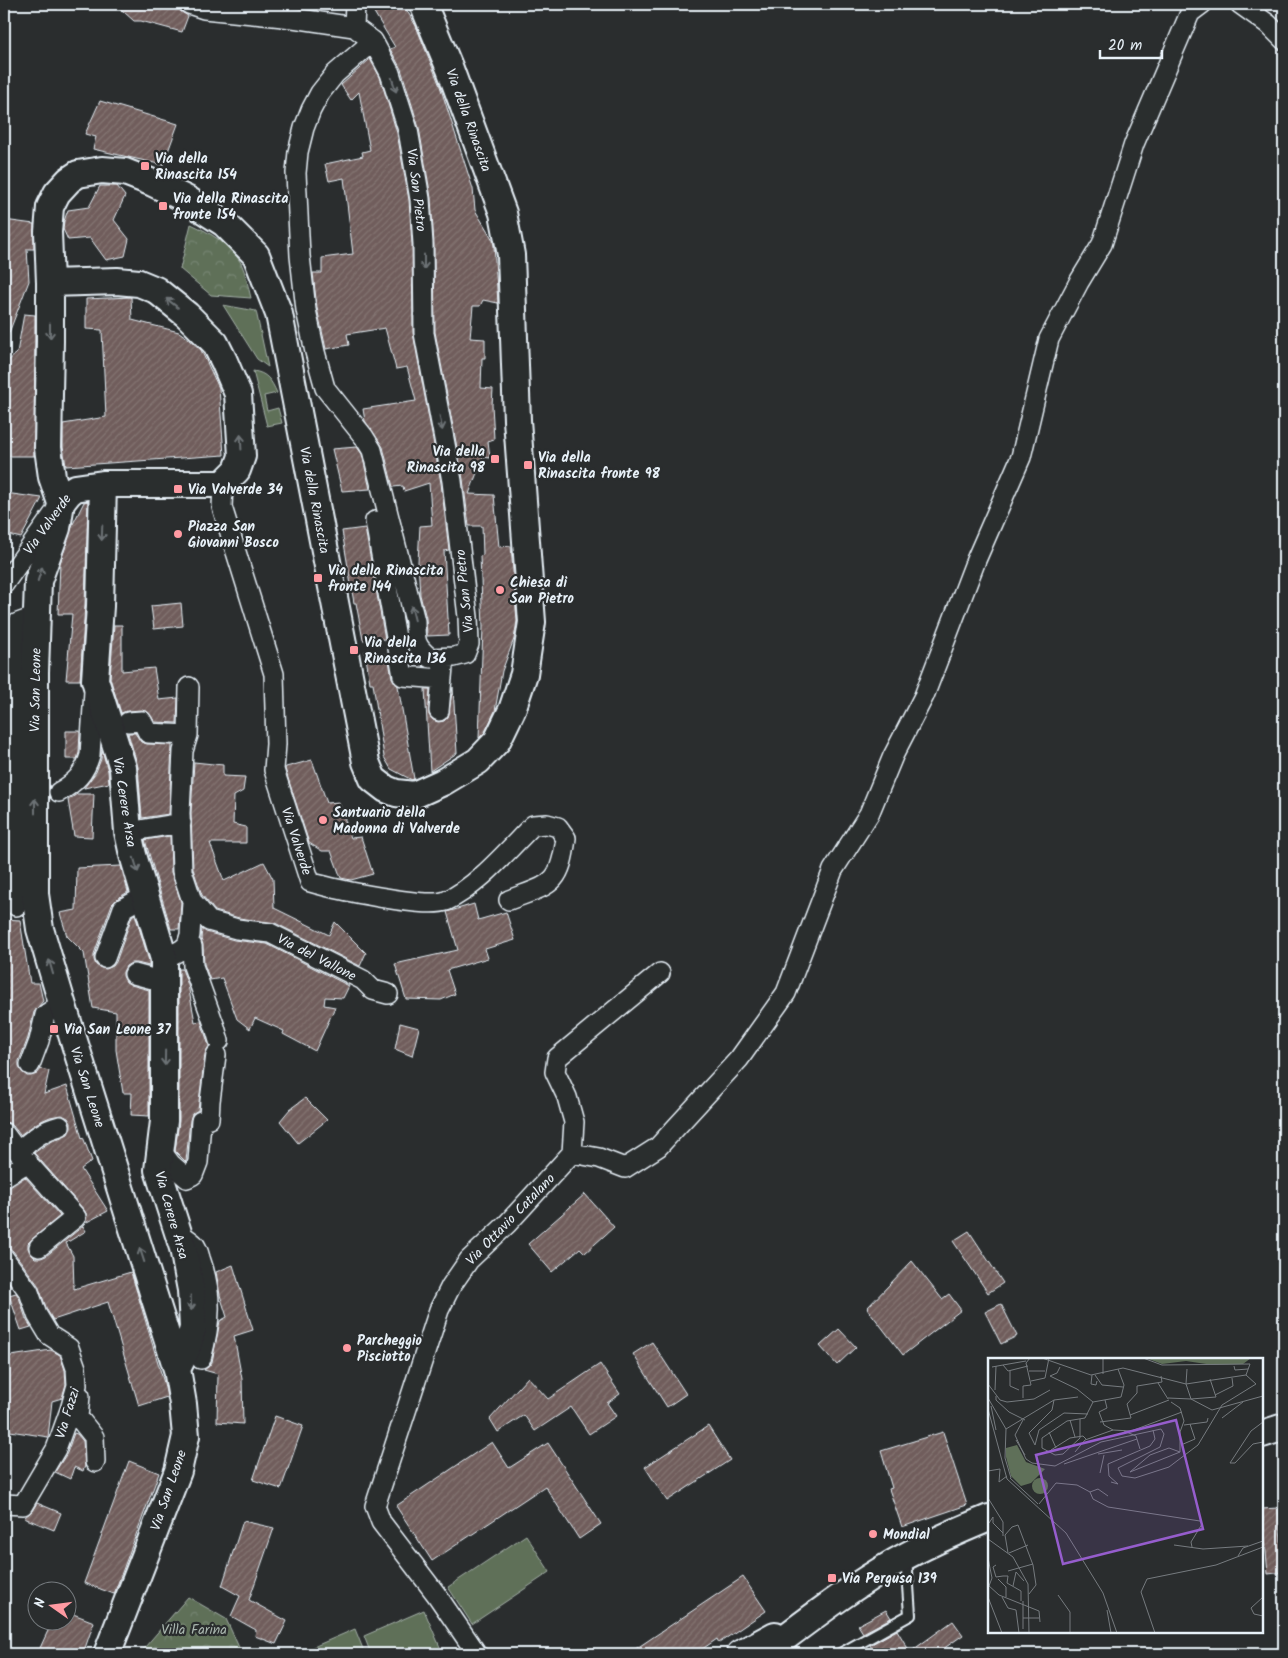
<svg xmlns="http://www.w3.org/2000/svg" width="1288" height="1658" font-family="Kalam,sans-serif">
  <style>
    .park { fill: url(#park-crowns); stroke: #a4b0a8 }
    .garden { fill: #5f7059; stroke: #a4b0a8 }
    .building { fill: url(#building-hatch); stroke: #e8f1f8 }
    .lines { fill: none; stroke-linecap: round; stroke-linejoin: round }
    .lane-casing { stroke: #e8f1f8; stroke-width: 14 }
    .street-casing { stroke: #e8f1f8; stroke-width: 22 }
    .secondary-casing { stroke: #e8f1f8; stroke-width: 30 }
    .lane { stroke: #2a2d2e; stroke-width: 10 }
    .street { stroke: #2a2d2e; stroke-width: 19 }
    .secondary { stroke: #2a2d2e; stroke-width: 26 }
    .oneway { stroke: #6c7275 }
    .poi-dot { fill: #ff9aa2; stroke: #2a2d2e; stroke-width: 2 }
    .labels { text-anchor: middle; stroke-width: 4.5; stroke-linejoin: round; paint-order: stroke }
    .street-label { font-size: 14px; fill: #e8f1f8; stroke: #2a2d2e }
    .poi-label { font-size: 14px; font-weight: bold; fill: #e8f1f8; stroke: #2a2d2e; text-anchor: start }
    .park-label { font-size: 14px; fill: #aab7b0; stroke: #2a2d2e }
    .inset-road { fill: none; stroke: #767b7f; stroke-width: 1 }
    .view { fill: #965dcd; fill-opacity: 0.15; stroke: #965dcd; stroke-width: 2.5 }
    .inset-edge { fill: none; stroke: #e8f1f8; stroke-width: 2.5 }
  </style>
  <defs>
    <pattern id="park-crowns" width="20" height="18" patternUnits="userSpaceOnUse" patternTransform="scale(1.25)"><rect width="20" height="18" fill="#5f7059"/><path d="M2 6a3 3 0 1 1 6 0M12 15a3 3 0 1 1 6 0" fill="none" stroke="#768572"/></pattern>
    <pattern id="building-hatch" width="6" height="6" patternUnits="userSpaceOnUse" patternTransform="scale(1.25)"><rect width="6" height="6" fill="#705d5b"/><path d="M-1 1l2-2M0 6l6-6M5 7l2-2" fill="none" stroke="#847573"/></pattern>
  </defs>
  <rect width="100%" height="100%" fill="#2a2d2e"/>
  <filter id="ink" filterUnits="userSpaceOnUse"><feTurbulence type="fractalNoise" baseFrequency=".02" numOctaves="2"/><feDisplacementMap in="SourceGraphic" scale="10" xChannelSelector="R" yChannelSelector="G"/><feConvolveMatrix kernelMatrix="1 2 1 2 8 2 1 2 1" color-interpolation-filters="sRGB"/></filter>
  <g filter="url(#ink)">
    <path class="park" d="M191 224C209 232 231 245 241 263 246 273 248 287 251 298L211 295 180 269Z
      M188 1597 226 1619 242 1654H139Z"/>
    <path class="garden" d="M223 305 256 311 268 367 257 359Z
      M253 371C267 373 271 380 277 393L264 396 267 411 278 408 282 423 267 426Z
      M526 1535 550 1572 472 1624 448 1587Z
      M424 1610 443 1654H371L364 1636Z
      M355 1629 365 1654H297Z"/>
    <path class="building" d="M115 4H178L180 11 188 16 182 32 141 21H134Z
      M369 4H403L416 26 440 86 473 189 475 210 493 240 494 246 498 303 483 300 480 306H473L470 338 485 339V358H482L481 388 493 389 492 405 494 439 488 441 490 458 483 457 469 494 494 495 499 547 511 546 517 621 514 639 502 671 495 711 485 732 479 738 483 627 480 556 483 555 482 526H469L463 479 435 332 434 244 431 198 419 128 401 69 390 49 395 47Z
      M370 59 380 77 397 133 409 200 412 244 413 333 441 483 449 550 444 551 449 635 427 636 426 618 420 595 418 562 420 526 432 525 429 483 404 491 403 486 393 487 383 447 365 421 363 409 416 401 407 367 396 369 385 328 347 334 349 345 326 349 317 308 313 273H322V258L353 254 344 178 329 181 325 164 363 156 362 152 370 150 359 92 351 100 341 85Z
      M100 101 178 124 163 165 93 149 96 137 85 134Z
      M100 186H117L125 196 114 220 129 239 125 256 106 260 90 238 68 240 63 229 64 221 68 210 89 207Z
      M4 220 34 224V249H27L29 281 5 343 4 342Z
      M131 297 132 320 179 332 189 339 201 350 219 388 224 455 66 466 63 447V424L106 417 102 330 86 329V299Z
      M24 314 35 315 34 456H5L4 400 7 362 17 353Z
      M357 447 362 454 370 489 342 491 332 449Z
      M5 493 42 498 21 538 5 534Z
      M88 501 85 605 80 680H66L72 614H58L60 563 73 524 84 502Z
      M365 528 385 639 363 640 356 603H354L342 531Z
      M181 603 183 626 154 629 151 606Z
      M114 625H122V671L154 668 159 700 178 698 177 723 155 722 148 712 142 710 127 711 121 713 110 678Z
      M365 651 388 655 392 678 398 686 414 779 412 780 391 769 384 757 373 683H370Z
      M453 687 457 753 430 771 425 689H430L429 715 433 720 438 722 444 721 448 717Z
      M66 731H80L79 753 77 759H66Z
      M128 733H135L141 742 147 744 172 745 169 814 142 818 138 767Z
      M102 750 108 771 109 783 84 788 96 772 101 759Z
      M312 760 327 803 339 802 351 838 361 837 373 874 351 880 341 878 331 851H322L309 843 285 769 286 767Z
      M194 762 223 765V776L245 777 243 791 234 796 233 824 246 827V843H210L224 881 264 862 273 879 274 908 329 935 335 922 366 953 360 966 275 923 239 918 215 911 202 895 193 869 191 813Z
      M77 794H94L92 837 74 836 68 800Z
      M170 836 171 872 181 902 179 929H171L145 840Z
      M121 866 128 892 118 898 112 904 94 954V960L96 965 101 968 106 969 113 966 116 962 132 916 135 914 149 961V966L137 963H131L126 966 123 972V976L126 982 131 985 149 990V1116L131 1115 132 1093H123L116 1050V1012L93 1008 84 953 67 936 60 913 76 910 77 868Z
      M474 904 478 920 506 912 515 940 485 949 488 958 447 970 455 994 441 1000 406 999 395 964 458 950 447 912Z
      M4 919 20 920 30 983H39L43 1001 34 1012 28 1038 19 1061V1067L22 1072 27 1076H31L37 1074 41 1069 49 1071 44 1094 67 1086 82 1138 83 1137 92 1161 81 1169 108 1211 85 1223 87 1215 84 1210 34 1153 48 1143 68 1134 71 1128V1123L68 1118 62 1115 50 1117 37 1123 20 1135 13 1126 9 1123 4 1122Z
      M202 929 206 932 234 940 267 944 349 986 343 998 325 997 324 1005 335 1007 315 1051 283 1034 284 1031 255 1018 250 1029 237 1019 222 978 210 980 204 964 203 945 201 939Z
      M179 969H182L188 985 195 1022 201 1021 209 1046 205 1054 198 1110 192 1114 190 1120 186 1162 175 1151 179 1121Z
      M400 1023 419 1028 412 1056 395 1049Z
      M305 1098 327 1120 298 1143 280 1121 290 1109Z
      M25 1177 60 1216 32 1239 28 1243V1248L31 1254 35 1258H41L46 1256 83 1226 86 1231 66 1243 73 1256 74 1289 131 1272 164 1383 167 1397 139 1406 108 1302 53 1320 47 1310 38 1285 13 1251 9 1248 4 1247V1188L10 1187Z
      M585 1194 614 1227 585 1253 580 1248 552 1272 528 1244Z
      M969 1231 1003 1283 988 1293 953 1241Z
      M912 1261 942 1299 949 1294 961 1310 903 1355 867 1308Z
      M233 1265 253 1330 234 1336 242 1379 243 1424 217 1422 218 1374 204 1370 209 1366 212 1362 220 1321 227 1317 220 1295 216 1272Z
      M16 1293 19 1297 26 1319 31 1327 21 1330 9 1295Z
      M1001 1304 1017 1336 1001 1344 985 1312Z
      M839 1329 856 1347 837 1365 820 1346Z
      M652 1342 686 1394 667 1407 633 1354Z
      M51 1350 60 1355 65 1370 66 1384 62 1398 52 1401 48 1437 4 1430V1357Z
      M600 1364 620 1394 607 1403 616 1416 589 1434 571 1407 535 1431 524 1415 498 1432 490 1419 528 1377 548 1399Z
      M275 1416 303 1426 281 1489 253 1480Z
      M708 1426 730 1460 667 1501 645 1467Z
      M943 1432 967 1505 902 1527 889 1489 892 1488 881 1451Z
      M74 1433 77 1434 83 1441 85 1466 83 1471 74 1467 70 1479 55 1472 67 1453Z
      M492 1442 509 1468 548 1443 601 1524 579 1539 545 1486 432 1561 396 1506Z
      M129 1461 159 1473 114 1594 84 1583Z
      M37 1503 61 1513 54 1530 24 1518 32 1511Z
      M1278 1508 1284 1572 1268 1574 1262 1509Z
      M243 1521 274 1528 249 1600 287 1621 276 1644 255 1636 256 1630 231 1616 240 1596 222 1586Z
      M743 1577 766 1611 719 1643 717 1639 695 1654H628Z
      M886 1610 891 1618 863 1633 858 1625Z
      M68 1612 94 1622 83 1654H52L40 1648 53 1620H68Z
      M953 1621 963 1635 936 1654H875L870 1645 897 1630 910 1652Z"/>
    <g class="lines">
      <defs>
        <path id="lane" d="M776 1648 795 1654
          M840 1654 910 1615 906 1556"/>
        <path id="street" d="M189 4 204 9 293 18 354 27 373 41 390 73 408 130 420 199 423 244 424 333 452 481 468 617 469 644 465 654 454 657 430 658C415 646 415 641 415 621L372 450 364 437 325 388 315 352 306 310 300 256 296 173 298 152 304 128 311 110 320 93 335 74 373 41
          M1240 4 1268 24 1284 40
          M354 27 355 4
          M223 484 222 507 274 674 276 744 274 770 310 882C334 889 426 909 446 901 477 887 509 849 533 825L547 824 558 827 566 838C560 886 551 884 509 900
          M375 521 403 676 442 679
          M4 584 57 509
          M439 711 443 667
          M128 722 142 721 148 733 188 735
          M59 792C75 783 85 773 90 755L94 691
          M128 832 181 823
          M192 901 209 921 237 929 270 933 363 980 373 990 388 994
          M16 906V803L13 768 18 623 37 616
          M187 945 192 946 193 966 215 1027 219 1041
          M105 958 123 908 145 896
          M164 959 181 950 187 945 190 935 192 901 182 871 180 813 183 751 188 735 189 687
          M134 974 164 982
          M30 1065 39 1041 45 1015 62 1003
          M4 1133 18 1152 76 1217 39 1247
          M159 1148 171 1164 187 1178 193 1175 198 1162 201 1121 209 1119 210 1101 216 1055
          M18 1152C31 1140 43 1130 60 1126
          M572 1153 599 1158 625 1168 658 1147 739 1059 786 993 833 870 869 814 893 756 924 696 976 560 1021 457 1049 339 1079 282 1102 244 1134 144 1190 13 1202 4
          M4 1177 28 1162
          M178 1232C183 1236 190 1240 194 1244 197 1247 199 1254 200 1258 213 1294 211 1323 201 1359
          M4 1258 29 1292 37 1315 49 1335 69 1348 76 1368 77 1385 70 1410 56 1449 23 1505 4 1504
          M80 1396 78 1417 94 1437 95 1462
          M477 1654 436 1594 381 1522 375 1506 439 1310 451 1286 469 1260 507 1224 572 1153 574 1122 567 1097 555 1072 557 1058 660 973"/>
        <path id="secondary" d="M50 283 117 281 139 283 156 290 187 315 215 343 224 361 238 394 242 456 237 470 223 484H103L75 488 69 493 61 503
          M103 484 100 606 95 680 123 768 128 832 133 855 164 959V1121L158 1170 183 1248 191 1290 193 1328 187 1349 177 1369
          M1262 1434 1284 1427
          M107 1654 178 1471 186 1436 183 1404 177 1369 62 1003 40 929 35 894V672L38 581 57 528 61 503 52 477 48 448 50 341V283L48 232 50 207 57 193 69 180 78 174 102 170 125 172 153 183 188 200 224 223 256 255 279 314 366 762 373 779 386 789 396 793 414 795 443 782 478 761 497 741 512 710 524 674 532 622 517 420 511 255 503 213 450 69 423 4
          M740 1654 775 1635
          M763 1654C806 1622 848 1589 895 1562 925 1545 957 1531 989 1518"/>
      </defs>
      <use href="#lane" class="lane-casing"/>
      <use href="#street" class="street-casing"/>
      <use href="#secondary" class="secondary-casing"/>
      <use href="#lane" class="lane"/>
      <use href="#street" class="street"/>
      <use href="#secondary" class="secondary"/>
    </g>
    <defs><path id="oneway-shaft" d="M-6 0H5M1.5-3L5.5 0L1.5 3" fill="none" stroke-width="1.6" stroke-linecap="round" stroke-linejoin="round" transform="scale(1.25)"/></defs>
    <g class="oneway">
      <use href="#oneway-shaft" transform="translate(394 85) rotate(72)"/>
      <use href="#oneway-shaft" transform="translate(424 262) rotate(90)"/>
      <use href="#oneway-shaft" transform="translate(172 303) rotate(-142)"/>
      <use href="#oneway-shaft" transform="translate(50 331) rotate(90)"/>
      <use href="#oneway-shaft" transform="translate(441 423) rotate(79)"/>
      <use href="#oneway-shaft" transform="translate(241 442) rotate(-93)"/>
      <use href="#oneway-shaft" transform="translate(102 533) rotate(92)"/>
      <use href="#oneway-shaft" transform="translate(40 574) rotate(-72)"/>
      <use href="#oneway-shaft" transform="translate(413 613) rotate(-104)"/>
      <use href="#oneway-shaft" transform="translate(35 806) rotate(-90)"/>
      <use href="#oneway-shaft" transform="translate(136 865) rotate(73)"/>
      <use href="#oneway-shaft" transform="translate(51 967) rotate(-106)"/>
      <use href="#oneway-shaft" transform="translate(165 1058) rotate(91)"/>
      <use href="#oneway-shaft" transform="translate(142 1255) rotate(-108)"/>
      <use href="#oneway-shaft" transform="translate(191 1303) rotate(87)"/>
    </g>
  </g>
  <g class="poi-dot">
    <rect x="140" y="161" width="10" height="10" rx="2.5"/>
    <rect x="158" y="201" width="10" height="10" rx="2.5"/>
    <rect x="490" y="454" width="10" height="10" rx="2.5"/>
    <rect x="523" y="460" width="10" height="10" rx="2.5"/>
    <rect x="173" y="484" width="10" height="10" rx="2.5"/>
    <circle cx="178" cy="534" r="5"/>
    <rect x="313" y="573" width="10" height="10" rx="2.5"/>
    <circle cx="500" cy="590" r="5"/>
    <rect x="349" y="645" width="10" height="10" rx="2.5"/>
    <circle cx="323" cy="820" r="5"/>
    <rect x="49" y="1024" width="10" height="10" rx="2.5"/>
    <circle cx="347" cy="1348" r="5"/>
    <circle cx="873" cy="1534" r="5"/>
    <rect x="827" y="1573" width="10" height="10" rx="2.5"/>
  </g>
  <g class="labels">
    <g class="street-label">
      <text transform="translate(469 120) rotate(70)" y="5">Via della Rinascita</text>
      <text transform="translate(417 190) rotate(83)" y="5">Via San Pietro</text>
      <text transform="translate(315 500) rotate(79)" y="5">Via della Rinascita</text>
      <text transform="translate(47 524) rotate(-54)" y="5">Via Valverde</text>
      <text transform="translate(464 591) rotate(-96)" y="5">Via San Pietro</text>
      <text transform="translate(35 690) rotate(-89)" y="5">Via San Leone</text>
      <text transform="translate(125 802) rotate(81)" y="5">Via Cerere Arsa</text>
      <text transform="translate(297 841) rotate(72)" y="5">Via Valverde</text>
      <text transform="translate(317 957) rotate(27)" y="5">Via del Vallone</text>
      <text transform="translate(88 1087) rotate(72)" y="5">Via San Leone</text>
      <text transform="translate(172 1215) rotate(74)" y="5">Via Cerere Arsa</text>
      <text transform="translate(510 1219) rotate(-46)" y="5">Via Ottavio Catalano</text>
      <text transform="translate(67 1413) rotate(-73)" y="5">Via Fazzi</text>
      <text transform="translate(168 1490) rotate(-71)" y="5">Via San Leone</text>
    </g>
    <g class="poi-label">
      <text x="155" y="163">Via della<tspan x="155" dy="16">Rinascita 154</tspan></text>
      <text x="173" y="203">Via della Rinascita<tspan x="173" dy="16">fronte 154</tspan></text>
      <text x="485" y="456" text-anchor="end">Via della<tspan x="485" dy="16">Rinascita 98</tspan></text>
      <text x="538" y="462">Via della<tspan x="538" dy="16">Rinascita fronte 98</tspan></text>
      <text x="188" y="494">Via Valverde 34</text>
      <text x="188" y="531">Piazza San<tspan x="188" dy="16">Giovanni Bosco</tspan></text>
      <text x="328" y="575">Via della Rinascita<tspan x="328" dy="16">fronte 144</tspan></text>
      <text x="510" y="587">Chiesa di<tspan x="510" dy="16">San Pietro</tspan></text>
      <text x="364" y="647">Via della<tspan x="364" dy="16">Rinascita 136</tspan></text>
      <text x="333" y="817">Santuario della<tspan x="333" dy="16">Madonna di Valverde</tspan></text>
      <text x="64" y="1034">Via San Leone 37</text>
      <text x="357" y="1345">Parcheggio<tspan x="357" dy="16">Pisciotto</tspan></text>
      <text x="883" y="1539">Mondial</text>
      <text x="842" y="1583">Via Pergusa 139</text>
    </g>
    <g class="park-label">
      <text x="194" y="1634">Villa Farina</text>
    </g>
  </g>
  <g transform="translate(988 1358)">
    <rect width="275" height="275" fill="#2a2d2e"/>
    <path d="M158 0H263L255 6 225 7 198 3 174 6Z" fill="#5f7059"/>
    <path d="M29 87 38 104 57 111 43 125 33 128 23 118 18 99V90Z" fill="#5f7059"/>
    <path d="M44 128a8 8 0 1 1 16 0a8 8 0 1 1-16 0Z" fill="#5f7059"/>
    <path class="inset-road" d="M54 0 103 17 135 10 198 26 258 17M115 0V16M155 0 174 7 262 6 258 17M15 7 38 3M246 8 247 12 260 11M4 9 15 7 20 13 40 8M72 9 69 15 62 18 89 31 105 44M199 11 198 26 203 41 228 39 222 21M22 13V28L31 32M41 13H57M104 17 103 26 108 27 109 23M107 17 114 27 135 29M43 23 57 20 61 0M170 25 180 41M0 26 12 42 19 44 46 41 62 32M7 32 8 8M227 37 245 28 244 20M8 38V42L21 54 37 62M0 40 18 71 17 100 23 120M35 40V28L43 27 38 5 42 0M180 40 203 41 224 52 275 38M66 42 64 52 41 75 47 87 51 72 76 55 100 56M105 44 133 39 136 27 130 11M183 44 192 50 196 63 192 74V94M3 48 8 72M0 51 19 121 78 175 115 235 129 275M111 54 116 67 125 72 143 73 194 54M111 54 119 50 117 42M142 57 181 42M234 60 255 44M92 61V80L75 96 67 97 54 90V80L79 63 97 60 105 44M35 62 27 77 38 101 44 105 67 108 113 84 173 71 176 76 172 89 130 110 134 118 147 120 181 109 210 87 234 47 268 26 258 17M82 62 87 79M112 64 143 60 139 46 149 35V28L174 24 173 18M275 64 263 73 242 105H247L265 86 275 84M196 67 219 64 220 60M18 71 66 42 90 39M136 73 148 78 152 91M61 74 68 90M28 82 37 97M193 87 207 81 202 66M181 90 192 94 142 114 162 97ZM63 92 82 80 95 78 98 81M87 94 97 82 125 72M110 96 134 92M76 106 149 81M0 113 12 111 11 124 19 118M112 115 116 97M22 120 50 146M123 124 130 126 121 118 120 106 162 88 167 81 165 72M102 134 105 141 120 149 212 163 214 166 203 184 204 189M0 140 15 164V178M51 146 68 125 89 127 102 134 110 131 120 138M1 165 5 159V165L15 175M0 181 25 199 40 226 41 275M186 187 215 191 260 188M20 195 17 177 24 169 30 167 45 207 48 227 41 236M21 195 40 187M250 198 255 190 275 183M0 200 4 220 1 228M8 207 5 209 8 219 15 218M20 213 45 206M15 218H20L19 225 33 233V243M10 221 18 229V239M0 227 11 237 51 253 52 264M25 228 28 214 36 223M70 237 82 254V275M0 239 14 275M14 239 20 250 28 252 31 275M275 239 263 250 266 256 275 258M119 252 123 275M35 260H51M35 271V243M167 275 153 234 159 221 228 207 275 189"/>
    <path class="view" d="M188 62 215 171 75 206 48 97Z"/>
    <rect width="275" height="275" class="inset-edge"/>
  </g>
  <rect width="1288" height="1658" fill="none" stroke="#2a2d2e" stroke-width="20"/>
  <rect x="10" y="10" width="1268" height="1638" fill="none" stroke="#e8f1f8" stroke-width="2" filter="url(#ink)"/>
  <g transform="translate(52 1606) rotate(284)"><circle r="24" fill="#2a2d2e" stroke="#767b7f"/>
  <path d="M0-4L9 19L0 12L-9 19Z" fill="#ff9aa2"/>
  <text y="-8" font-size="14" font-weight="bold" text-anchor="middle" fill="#e8f1f8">N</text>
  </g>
  <path d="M1100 50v8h62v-8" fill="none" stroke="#e8f1f8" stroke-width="2.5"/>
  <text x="1108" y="50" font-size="15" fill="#e8f1f8" stroke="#2a2d2e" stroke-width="4" paint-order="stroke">20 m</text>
</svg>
